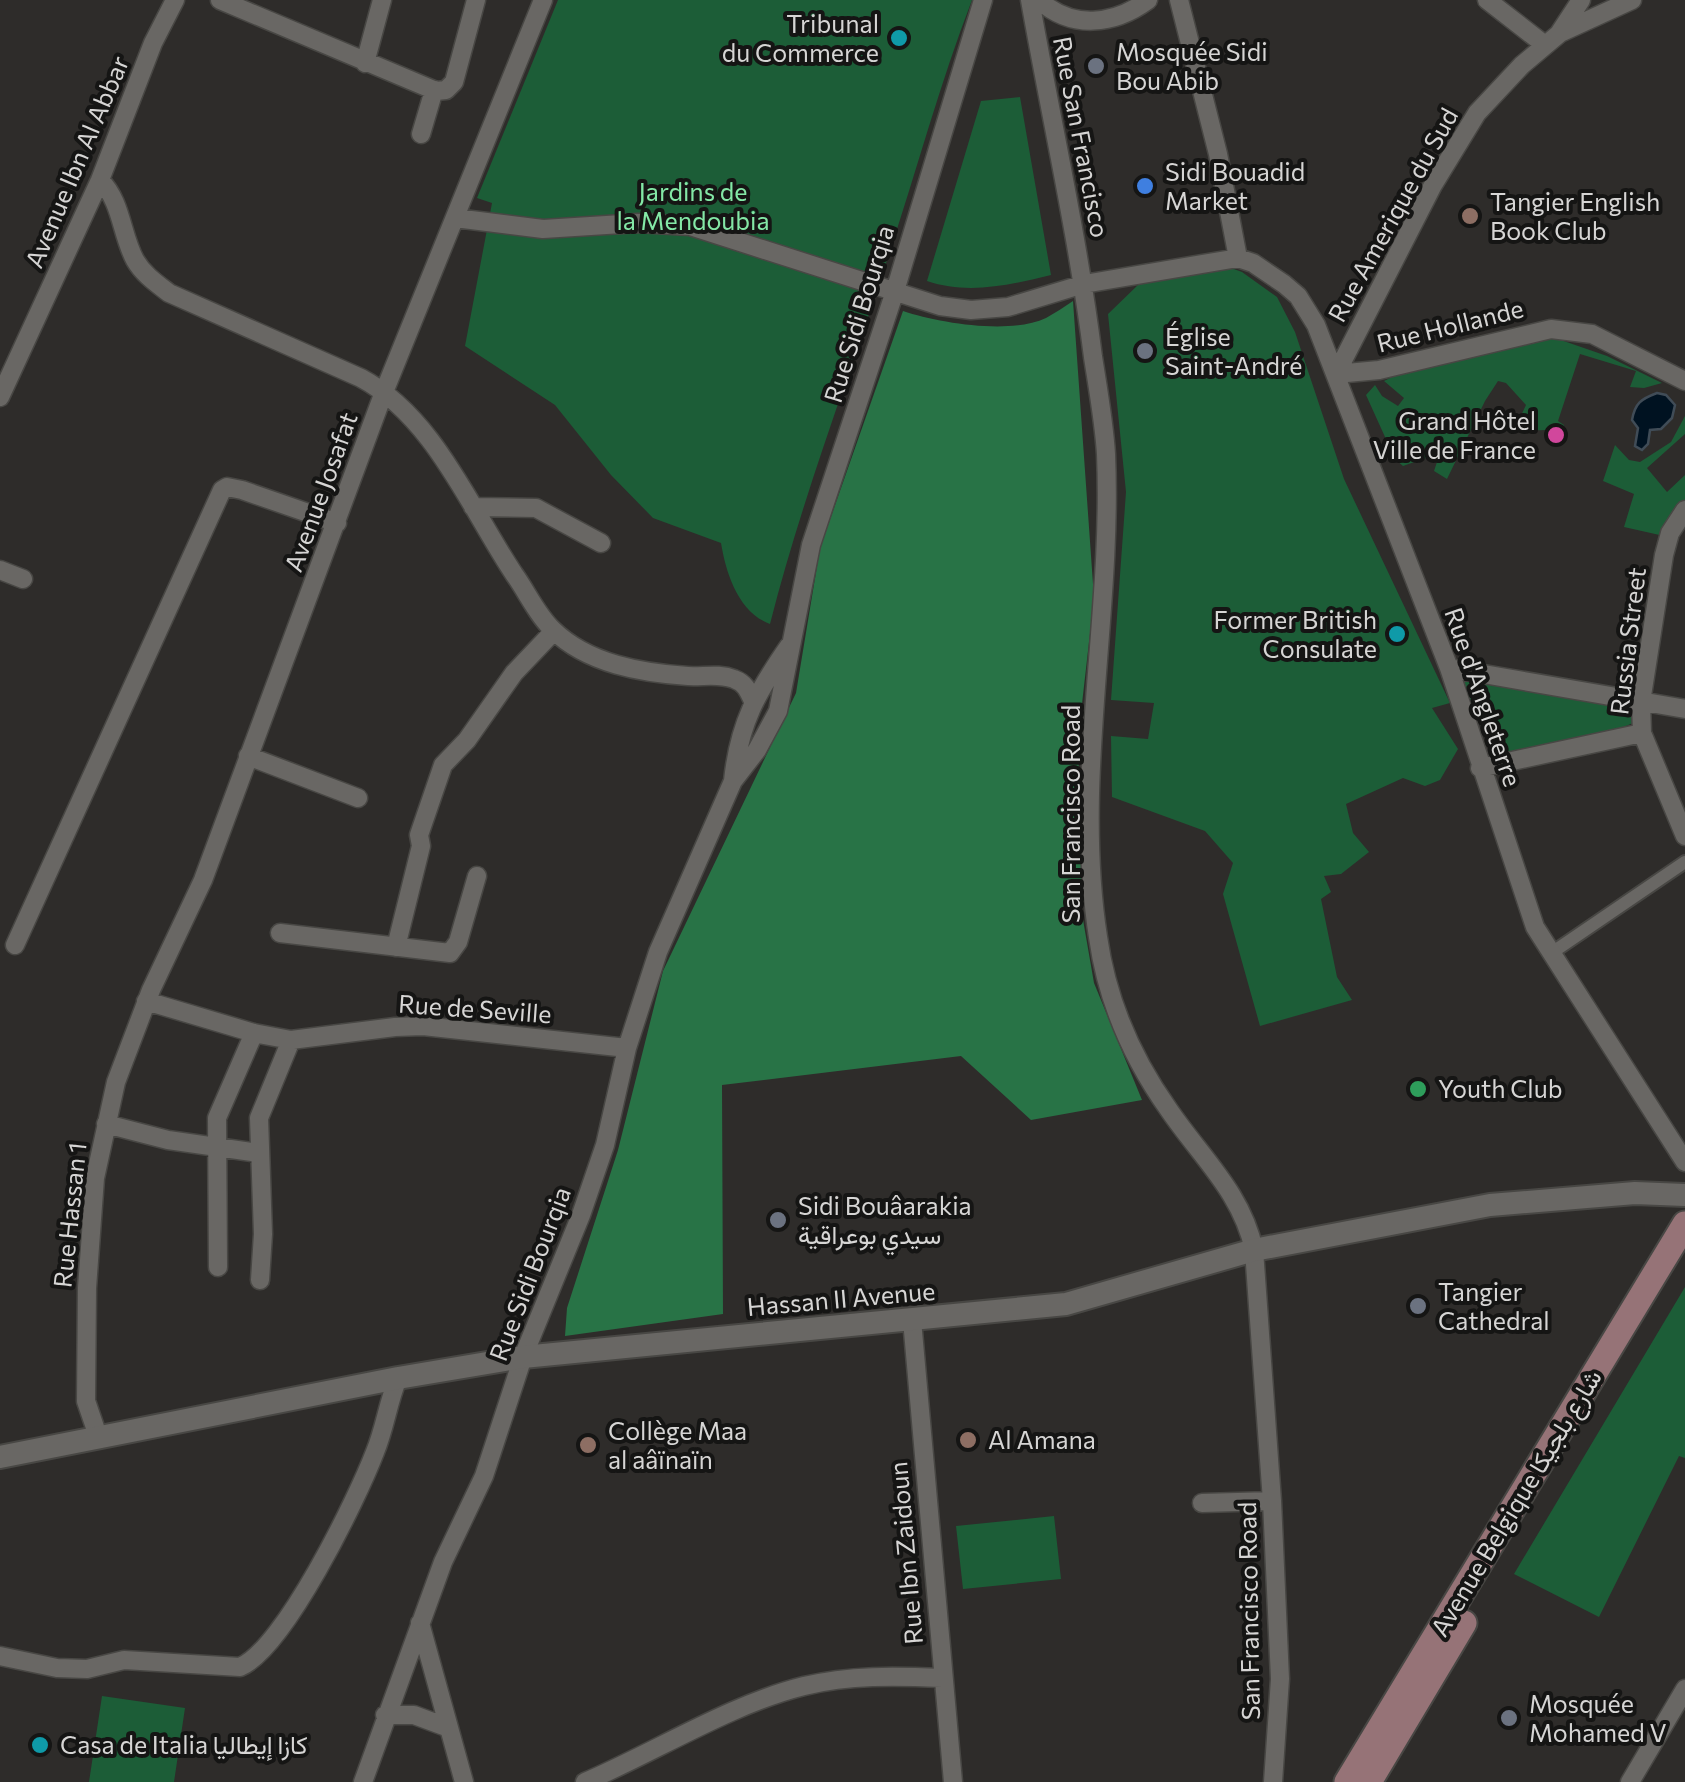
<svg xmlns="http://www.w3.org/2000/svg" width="1685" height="1782" font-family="Commissioner,Vazirmatn,sans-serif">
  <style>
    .green { fill: #1c5d37 }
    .forest { fill: #287346 }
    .water { fill: #001221; stroke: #404c57; stroke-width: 2.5 }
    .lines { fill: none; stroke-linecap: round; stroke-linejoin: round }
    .pedestrian-casing { stroke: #484744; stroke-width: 16 }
    .minor-casing { stroke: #484744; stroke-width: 21 }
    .tertiary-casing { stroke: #484744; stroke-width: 26 }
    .secondary-casing { stroke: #484744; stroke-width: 29 }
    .pedestrian { stroke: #696764; stroke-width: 12 }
    .minor { stroke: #696764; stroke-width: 18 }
    .tertiary { stroke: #696764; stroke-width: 22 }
    .secondary { stroke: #967377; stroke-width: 25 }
    .culture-dot { fill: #0f9aa8; stroke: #151514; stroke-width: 4 }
    .worship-dot { fill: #6b7280; stroke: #151514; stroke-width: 4 }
    .shop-dot { fill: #3f7fe0; stroke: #151514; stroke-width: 4 }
    .education-dot { fill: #8d6e63; stroke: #151514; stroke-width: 4 }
    .hotel-dot { fill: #d1479c; stroke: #151514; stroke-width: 4 }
    .leisure-dot { fill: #2e9e5b; stroke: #151514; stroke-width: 4 }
    .labels { text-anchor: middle; stroke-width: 8; stroke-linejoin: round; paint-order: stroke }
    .poi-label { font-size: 25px; fill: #d6d5d4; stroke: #151514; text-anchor: start }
    .street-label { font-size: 25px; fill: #d6d5d4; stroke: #151514 }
    .park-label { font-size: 25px; fill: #84e8a6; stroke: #151514 }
  </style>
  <rect width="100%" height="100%" fill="#2e2c2a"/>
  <path class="green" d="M558 0H972C940 83 917 169 889 254 849 377 802 498 770 624 738 612 726 573 721 543L653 518 611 475 555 405 465 346 492 203 477 198Z
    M1020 97 1051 275C1010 285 968 295 927 281L981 101Z
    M1231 268 1242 272 1277 297 1295 332 1344 479 1450 703 1432 708 1458 749 1440 780 1425 786 1403 778 1346 804 1353 833 1369 852 1341 874 1324 876 1331 892 1321 899 1337 977 1352 1000 1260 1026 1223 894 1233 863 1205 831 1112 797 1111 736 1148 739 1154 703 1111 700 1126 492 1108 314 1139 284Z
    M1555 338 1607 356 1662 383 1644 388 1630 387 1636 371 1580 354 1558 421 1564 425 1561 431C1544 428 1533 434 1517 424L1526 405 1506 383 1498 381 1485 401 1447 479 1434 471 1440 453 1403 466 1395 459 1366 395 1375 385 1382 396 1398 406 1404 398 1384 381 1402 372Z
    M1685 416V434L1647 468 1667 492 1685 475V503L1664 536 1624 527 1634 494 1603 481 1615 445 1629 460 1640 462 1671 442Z
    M1449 668 1629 710 1633 723 1609 733 1499 757Z
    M1685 1287V1458L1679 1456 1599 1617 1514 1574Z
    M1054 1516 1061 1579 963 1589 956 1526Z
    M102 1696 185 1708 174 1782H89Z"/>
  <path class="forest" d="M1073 301 1094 598 1078 739 1082 914 1094 983 1142 1100 1031 1120 961 1056 722 1085 723 1314 565 1336 567 1308 618 1150 663 971 796 693 820 548 903 311C939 323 1010 335 1046 318 1055 313 1064 307 1073 301Z"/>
  <path class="water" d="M1657 393 1666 395 1675 405 1672 418 1661 429 1650 430 1648 444 1642 450 1635 446 1638 428 1632 420C1635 403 1641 399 1657 393Z"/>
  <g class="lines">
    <defs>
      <path id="pedestrian" d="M1550 954 1685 862"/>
      <path id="minor" d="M220 0 436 91 446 90 454 82 476 0
        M1030 0C1051 119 1078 237 1093 357 1098 389 1104 422 1106 454 1113 615 1073 777 1098 937 1107 1001 1132 1058 1169 1110 1201 1157 1242 1193 1254 1250L1272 1501 1280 1679 1273 1782
        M1039 0C1072 30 1114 25 1148 0
        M1179 0 1218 154 1238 258
        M1487 0 1545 45
        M1560 32 1581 0
        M365 63 382 0
        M421 134 434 90
        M100 180C122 202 121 234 135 260 143 274 156 283 169 293L361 378C434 417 470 508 514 574 527 592 537 615 553 630 588 664 642 673 688 676 703 677 719 673 734 679 745 683 748 690 753 701
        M455 218 543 229 638 223 690 226 940 306 971 310 1008 307 1084 284 1238 258 1253 263 1284 284 1298 296 1316 325 1449 668 1535 927 1685 1162
        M1336 374 1433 185 1477 113 1522 65 1560 33 1632 0
        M1336 374 1379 370 1551 329 1592 334 1685 381
        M0 397 100 180 153 43 175 0
        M473 507 536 508 601 543
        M1685 510 1670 533 1664 555 1641 702 1642 733 1685 836
        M0 570 23 579
        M1449 668 1685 709
        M248 756 358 798
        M1480 768 1642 733
        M733 781C739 723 757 692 789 646
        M280 933 450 953 458 942 477 876
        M15 945 222 490 227 487 242 490 337 523
        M396 947 421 846 419 835 443 765 467 740 514 673 554 631
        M146 1001 254 1033 291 1040 395 1027 423 1026 627 1048
        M106 1124 168 1140 259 1153
        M218 1267 217 1118 254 1033
        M260 1280 263 1234 259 1118 291 1040
        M912 1320 953 1782
        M99 1439 86 1401 87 1288 95 1178 116 1082 151 990 203 880 384 392 543 0
        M1202 1503 1272 1501
        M420 1623 464 1782
        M0 1656 57 1668 87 1669 124 1660 240 1667C284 1649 357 1499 375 1452 385 1428 388 1402 398 1378
        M385 1715H414L449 1728
        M363 1782 443 1562 484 1476 523 1357 581 1215 605 1145 627 1048 658 952 733 781 757 750 778 711 811 545 895 291 983 0
        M585 1782C655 1752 731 1704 804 1686 850 1675 895 1676 942 1678
        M1630 1782 1685 1689"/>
      <path id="tertiary" d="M0 1457 398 1378 523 1357 1066 1304 1254 1250 1490 1205 1635 1193 1685 1195"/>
      <path id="secondary" d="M1347 1782 1685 1224
        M1369 1782 1464 1623"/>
    </defs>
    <use href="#pedestrian" class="pedestrian-casing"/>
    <use href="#minor" class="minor-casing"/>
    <use href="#tertiary" class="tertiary-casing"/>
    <use href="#secondary" class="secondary-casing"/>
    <use href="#pedestrian" class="pedestrian"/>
    <use href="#minor" class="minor"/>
    <use href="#tertiary" class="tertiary"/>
    <use href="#secondary" class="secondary"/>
  </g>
  <g class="culture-dot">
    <circle cx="899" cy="38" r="10"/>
    <circle cx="1397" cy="634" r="10"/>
    <circle cx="40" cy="1745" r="10"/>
  </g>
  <g class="worship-dot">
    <circle cx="1096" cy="66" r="10"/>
    <circle cx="1145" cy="351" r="10"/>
    <circle cx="778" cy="1220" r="10"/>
    <circle cx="1418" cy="1306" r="10"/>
    <circle cx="1509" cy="1718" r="10"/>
  </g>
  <circle class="shop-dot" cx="1145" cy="186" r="10"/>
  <g class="education-dot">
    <circle cx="1470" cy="216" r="10"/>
    <circle cx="968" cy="1440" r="10"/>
    <circle cx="588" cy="1445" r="10"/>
  </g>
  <circle class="hotel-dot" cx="1556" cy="435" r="10"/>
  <circle class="leisure-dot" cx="1418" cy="1089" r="10"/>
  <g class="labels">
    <g class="poi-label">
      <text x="879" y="33" text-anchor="end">Tribunal<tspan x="879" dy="29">du Commerce</tspan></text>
      <text x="1116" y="61">Mosquée Sidi<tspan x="1116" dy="29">Bou Abib</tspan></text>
      <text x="1165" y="181">Sidi Bouadid<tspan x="1165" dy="29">Market</tspan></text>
      <text x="1490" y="211">Tangier English<tspan x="1490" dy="29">Book Club</tspan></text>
      <text x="1165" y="346">Église<tspan x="1165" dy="29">Saint-André</tspan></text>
      <text x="1536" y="430" text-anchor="end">Grand Hôtel<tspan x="1536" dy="29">Ville de France</tspan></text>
      <text x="1377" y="629" text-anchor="end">Former British<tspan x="1377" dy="29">Consulate</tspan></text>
      <text x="1438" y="1098">Youth Club</text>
      <text x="798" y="1215">Sidi Bouâarakia<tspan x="798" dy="29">سيدي بوعراقية</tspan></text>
      <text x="1438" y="1301">Tangier<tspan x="1438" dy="29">Cathedral</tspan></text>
      <text x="608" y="1440">Collège Maa<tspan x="608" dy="29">al aâïnaïn</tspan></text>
      <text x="988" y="1449">Al Amana</text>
      <text x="1529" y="1713">Mosquée<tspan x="1529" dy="29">Mohamed V</tspan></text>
      <text x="60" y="1754">Casa de Italia كازا إيطاليا</text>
    </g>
    <g class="street-label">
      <text transform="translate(1081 137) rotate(79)" y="9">Rue San Francisco</text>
      <text transform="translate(77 162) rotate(-67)" y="9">Avenue Ibn Al Abbar</text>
      <text transform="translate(1393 215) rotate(-61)" y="9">Rue Amerique du Sud</text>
      <text transform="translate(859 314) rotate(-73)" y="9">Rue Sidi Bourqia</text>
      <text transform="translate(1450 326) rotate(-14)" y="9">Rue Hollande</text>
      <text transform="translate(321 492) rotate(-70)" y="9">Avenue Josafat</text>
      <text transform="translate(1628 641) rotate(-83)" y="9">Russia Street</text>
      <text transform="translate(1483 697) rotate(71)" y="9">Rue d'Angleterre</text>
      <text transform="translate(1071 814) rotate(-90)" y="9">San Francisco Road</text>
      <text transform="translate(475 1009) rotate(4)" y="9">Rue de Seville</text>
      <text transform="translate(70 1215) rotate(-84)" y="9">Rue Hassan 1</text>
      <text transform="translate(530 1274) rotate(-69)" y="9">Rue Sidi Bourqia</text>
      <text transform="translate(841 1299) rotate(-5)" y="9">Hassan II Avenue</text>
      <text transform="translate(1516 1503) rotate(-59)" y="9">Avenue Belgique شارع بلجيكا</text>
      <text transform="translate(906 1553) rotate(-95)" y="9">Rue Ibn Zaidoun</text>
      <text transform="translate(1249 1611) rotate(-91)" y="9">San Francisco Road</text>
    </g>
    <g class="park-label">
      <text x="693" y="201">Jardins de<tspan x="693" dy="29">la Mendoubia</tspan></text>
    </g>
  </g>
</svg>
